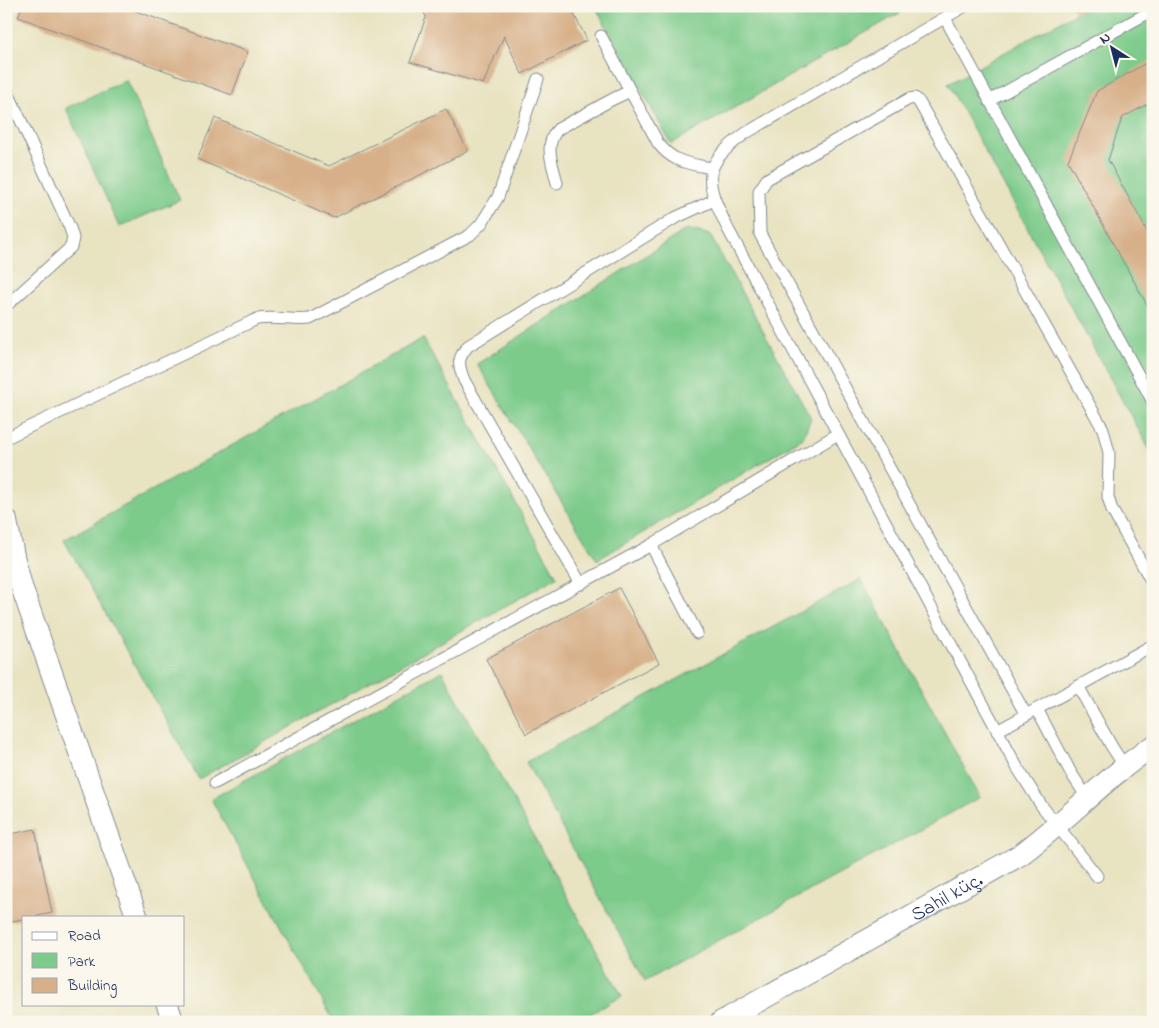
<svg xmlns="http://www.w3.org/2000/svg" width="1159" height="1028" font-family="'Indie Flower',sans-serif">
  <style>
    .green { fill: #7dcb8b; stroke: #4c7d74 }
    .building { fill: #d7b089 }
    .lines { fill: none; stroke-linecap: round; stroke-linejoin: round }
    .service-casing { stroke: #828990; stroke-width: 13 }
    .minor-casing { stroke: #828990; stroke-width: 23 }
    .service { stroke: #fff; stroke-width: 11 }
    .minor { stroke: #fff; stroke-width: 21 }
    .labels { text-anchor: middle; stroke-width: 4.5; stroke-linejoin: round; paint-order: stroke }
    .street-label { font-size: 20px; fill: #1b2f5e; stroke: #fbf7ec }
  </style>
  <rect width="100%" height="100%" fill="#fbf7ec"/>
  <filter id="ink" filterUnits="userSpaceOnUse"><feTurbulence type="fractalNoise" baseFrequency=".02" numOctaves="2"/><feDisplacementMap in="SourceGraphic" scale="10" xChannelSelector="R" yChannelSelector="G"/><feConvolveMatrix kernelMatrix="1 2 1 2 8 2 1 2 1" color-interpolation-filters="sRGB"/></filter>
  <filter id="wash" filterUnits="userSpaceOnUse"><feTurbulence type="fractalNoise" baseFrequency=".0096" numOctaves="4" result="noise"/><feDisplacementMap in="SourceGraphic" scale="20" xChannelSelector="R" yChannelSelector="G"/><feGaussianBlur stdDeviation="1.12" result="paint"/><feColorMatrix in="noise" values="0 0 0 0 0 0 0 0 0 0 0 0 0 0 0 0 0 1.4 0 .05"/><feComposite in="paint" operator="in"/></filter>
  <g filter="url(#wash)">
    <rect width="100%" height="100%" fill="#e8e3c1"/>
    <path class="green" d="M595 6H912L671 144Z
      M1088 6H1153V456L948 84Z
      M126 80 180 200 119 227 66 108Z
      M687 229 710 235 811 418 803 438 597 560 477 364Z
      M423 338 557 577 199 779 64 540Z
      M861 579 980 797 645 981 526 762Z
      M442 671 622 996 576 1022H334L211 799Z"/>
    <g id="blocks">
      <path class="building" d="M22 6H122L248 52 232 95 18 17Z
        M421 6H570L587 40 522 74 504 36 483 84 410 62 426 17Z
        M1072 6H1088L1076 13Z
        M1153 59V101L1122 118 1108 160 1153 242V316L1068 161 1097 91Z
        M446 109 468 151 334 218 197 159 215 118 329 166Z
        M619 588 659 663 526 734 486 659Z
        M35 829 52 913 33 917H24V919L6 922V835Z"/>
    </g>
  </g>
  <g filter="url(#ink)">
    <use href="#blocks" fill-opacity="0" stroke="#828990" stroke-width="1"/>
    <g class="lines">
      <defs>
        <path id="service" d="M965 6 746 133C699 167 705 181 728 229L1017 767 1041 805 1097 876
          M945 18 1153 402
          M601 36 658 143C673 163 688 163 711 168
          M6 88 70 228 73 238 71 247 6 306
          M989 101 1153 10
          M557 183C553 164 543 145 558 129L613 99 630 91
          M6 438 257 319C275 316 292 321 310 319L470 235 481 224 498 197 538 79
          M651 545 697 633
          M581 584 464 380C458 364 457 359 468 346L675 218 714 200
          M1078 686 1112 747 1125 767
          M1037 709 1071 773 1088 799
          M1026 715 760 234 759 191 767 179 909 99 915 98 919 102 1103 429 1109 453 1108 497 1112 510 1153 584
          M997 731 1153 645
          M215 783 651 545 838 434"/>
        <g id="minor">
          <path d="M6 519 14 558 22 588 137 917"/>
          <path d="M167 1004 173 1022"/>
          <path id="s1" d="M721 1022 1020 855C1066 821 1105 778 1153 746"/>
        </g>
      </defs>
      <use href="#service" class="service-casing"/>
      <use href="#minor" class="minor-casing"/>
      <use href="#service" class="service"/>
      <use href="#minor" class="minor"/>
    </g>
  </g>
  <g class="labels">
    <g class="street-label">
      <text dy="7" stroke="none"><textPath href="#s1" startOffset="258">Sahil küç.</textPath></text>
    </g>
  </g>
  <rect width="1159" height="1028" fill="none" stroke="#fbf7ec" stroke-width="25"/>
  <rect x="22" y="916" width="162" height="90" fill="#fbf7ec" stroke="#a1a7b3"/>
  <rect x="32" y="932" width="25" height="8" fill="#ffffff" stroke="#a1a7b3"/>
  <text x="68" y="940" font-size="15" fill="#1b2f5e">Road</text>
  <rect x="32" y="953" width="25" height="15" fill="#7dcb8b" stroke="#a1a7b3"/>
  <text x="68" y="966" font-size="15" fill="#1b2f5e">Park</text>
  <rect x="32" y="978" width="25" height="15" fill="#d7b089" stroke="#a1a7b3"/>
  <text x="68" y="990" font-size="15" fill="#1b2f5e">Building</text>
  <g transform="translate(1112 48) rotate(324)" stroke="#fbf7ec" stroke-width="4" paint-order="stroke">
  <path d="M0-4L9 19L0 12L-9 19Z" fill="#1b2f5e"/>
  <text y="-8" font-size="14" font-weight="bold" text-anchor="middle" fill="#1b2f5e">N</text>
  </g>
</svg>
